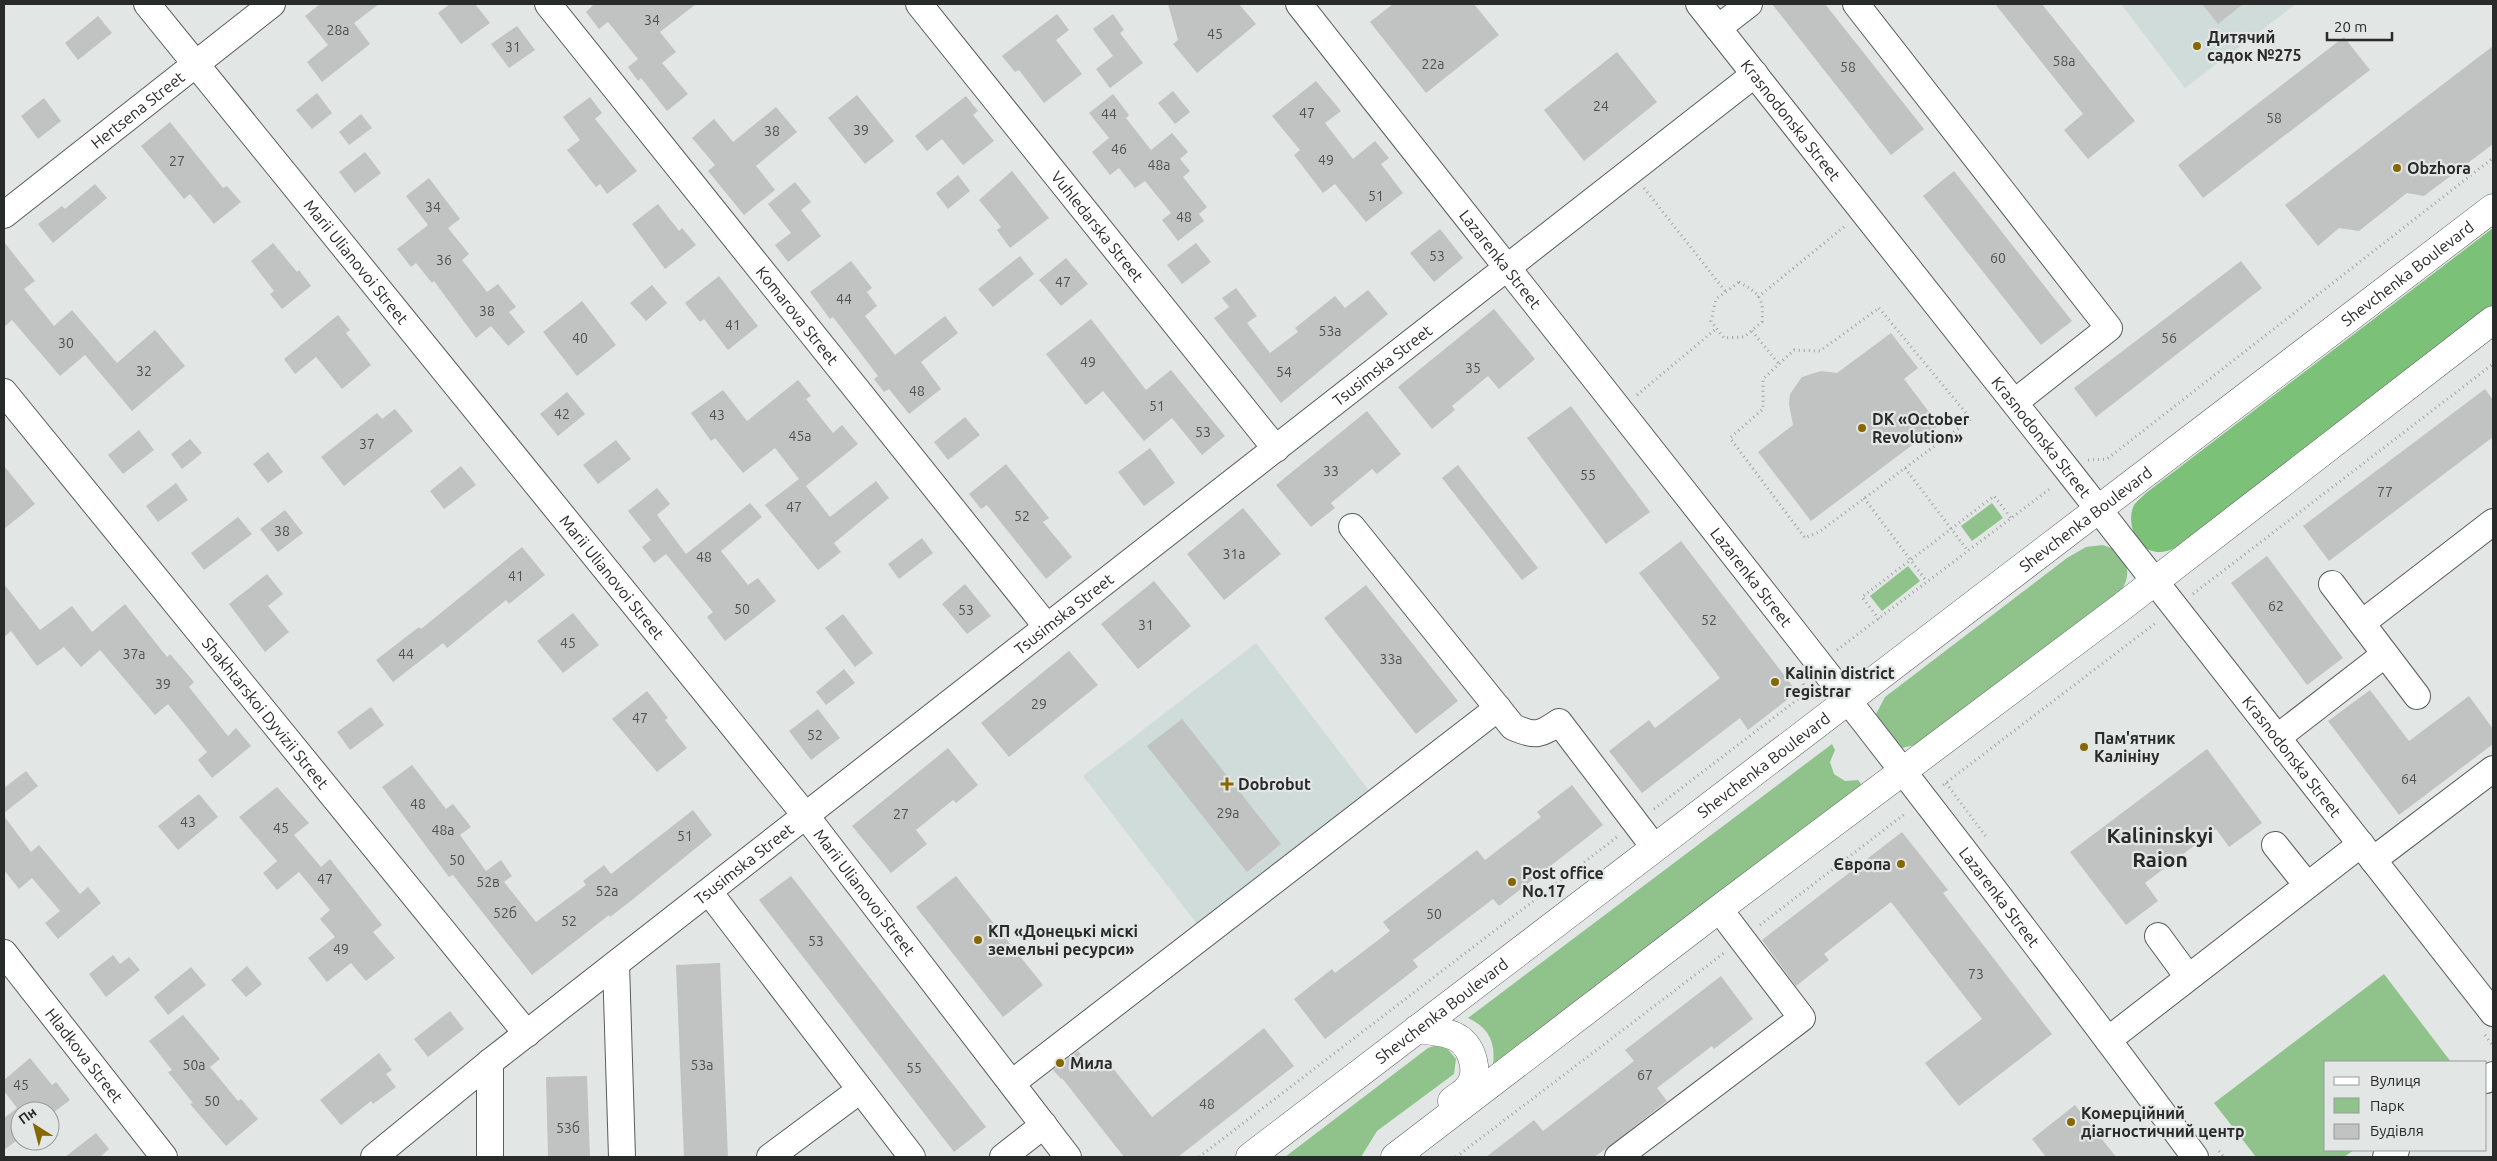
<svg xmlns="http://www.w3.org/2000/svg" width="2497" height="1161" font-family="Ubuntu,sans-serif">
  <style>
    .built { fill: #d0dcd9 }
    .green { fill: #90c38c }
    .forest { fill: #7bc177 }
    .building { fill: #c0c3c1 }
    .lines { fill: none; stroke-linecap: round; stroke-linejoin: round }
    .minor-casing { stroke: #5a5d5d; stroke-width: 28 }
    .major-casing { stroke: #5a5d5d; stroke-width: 29 }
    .path { stroke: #a0a3a2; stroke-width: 3; stroke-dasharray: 1 4; stroke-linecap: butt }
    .minor { stroke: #fff; stroke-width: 26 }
    .major { stroke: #fff; stroke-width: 28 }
    .poi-dot { fill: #876702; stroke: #e2e6e5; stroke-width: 2 }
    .labels { text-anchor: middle; stroke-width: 4.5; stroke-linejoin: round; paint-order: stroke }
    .number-label { font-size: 14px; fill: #4f5050 }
    .poi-label { font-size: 16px; font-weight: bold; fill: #292a2a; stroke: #e2e6e5; text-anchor: start }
    .street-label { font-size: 16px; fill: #292a2a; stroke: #e2e6e5 }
    .district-label { font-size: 21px; font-weight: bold; fill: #292a2a; stroke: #e2e6e5 }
  </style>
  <rect width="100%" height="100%" fill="#e2e6e5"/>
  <path class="built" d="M2121 4H2296L2185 88Z
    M1256 643 1370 792 1197 924 1083 776Z"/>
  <path class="green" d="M1992 503 2003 518 1972 541 1961 526Z
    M2102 545C2128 551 2135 575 2118 595L1915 745 1902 748 1892 744 1877 722 1876 714 1885 697 2067 558 2086 547Z
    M1908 566 1920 581 1882 611 1870 596Z
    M1832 744 1835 750 1830 762 1834 774 1845 781 1858 780 1862 785 1493 1064C1496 1042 1488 1027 1468 1018Z
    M2384 974 2451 1062H2326V1150H2354L2344 1157H2256L2214 1103Z
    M1437 1045 1445 1046 1456 1059 1454 1074 1377 1131 1361 1157H1285L1428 1048Z"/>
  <path class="forest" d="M2493 228V307L2180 546C2174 548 2167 552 2161 552 2138 553 2125 524 2134 505 2137 501 2142 497 2146 493Z"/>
  <path class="building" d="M320 4H379L354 23 370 44 322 82 307 62 328 45 305 16Z
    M450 4H475L490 23 461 44 438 13Z
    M594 4H696L660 32 676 52 662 63 688 94 667 111 641 78 638 81 628 67 638 59 608 22 599 29 586 12Z
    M1168 4H1239L1256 24 1197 73 1173 44 1178 40Z
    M1393 4H1474L1499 35 1426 93 1370 22Z
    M1772 4H1825L1924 129 1891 155Z
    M1995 4H2042L2135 121 2088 159 2064 130 2083 114Z
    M2202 4H2243L2218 24Z
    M1057 14 1069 30 1056 40 1082 74 1044 103 1019 70 1015 72 1002 56Z
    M1113 14 1124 30 1120 33 1143 63 1110 88 1096 69 1113 56 1093 29Z
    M98 16 112 33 78 60 65 43Z
    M517 26 535 50 509 68 491 44Z
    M2344 37 2370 70 2203 198 2178 165Z
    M2493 46V144L2424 196 2407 193 2359 231 2339 228 2318 246 2285 205Z
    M1617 52 1657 102 1584 161 1544 110Z
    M1316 81 1341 111 1325 123 1353 159 1375 141 1389 158 1381 164 1403 193 1366 222 1335 184 1323 193 1294 155 1300 150 1272 116Z
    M1173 91 1190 112 1175 124 1158 103Z
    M317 93 332 113 312 129 296 110Z
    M1113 94 1129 115 1126 118 1151 150 1172 133 1188 152 1180 159 1190 171 1183 177 1207 207 1199 214 1204 221 1178 241 1162 220 1171 213 1145 181 1135 188 1119 168 1110 175 1092 152 1109 138 1089 113Z
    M857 95 894 141 865 164 828 118Z
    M966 96 978 111 973 115 994 141 963 165 942 139 927 151 915 136Z
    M590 97 602 113 595 119 637 171 607 194 600 184 596 187 567 150 580 140 563 117Z
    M44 98 61 121 38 139 21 116Z
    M776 107 797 132 756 166 775 190 744 215 708 171 715 165 692 138 714 119 733 142Z
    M361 114 372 128 349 145 339 132Z
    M170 122 223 188 227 186 241 202 214 224 190 194 184 199 141 146Z
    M365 152 381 173 355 193 339 172Z
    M1012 171 1049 218 1010 248 997 230 1001 227 979 200Z
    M1954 171 2072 321 2041 345 1923 196Z
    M958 175 970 191 948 209 936 193Z
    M429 178 460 219 448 228 469 254 462 260 487 292 498 284 516 307 509 312 525 332 508 346 491 326 476 338 434 281 432 283 416 263 411 267 397 249 428 225 406 196Z
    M795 182 811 202 801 210 821 236 788 262 775 245 791 233 768 204Z
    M95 184 107 198 53 243 38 224 62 206 65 209Z
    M658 204 679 231 682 228 696 245 665 269 632 224Z
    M1440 229 1463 258 1434 282 1410 253Z
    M4 242 35 281 24 289 54 326 72 310 117 363 155 330 185 366 132 411 85 355 60 376 12 320 4 327Z
    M273 243 297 272 299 270 311 286 282 309 270 294 274 291 251 261Z
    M1196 243 1211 262 1182 284 1167 265Z
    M1020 256 1034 274 993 307 978 289Z
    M1066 258 1088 284 1061 306 1039 280Z
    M851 261 872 288 867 292 877 306 865 316 895 355 945 316 958 333 921 362 941 389 909 414 889 389 884 392 874 379 878 376 833 317 830 319 810 292Z
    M2241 261 2262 288 2096 417 2074 388Z
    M719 276 758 326 728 350 704 319 700 322 685 303Z
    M652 285 667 303 646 321 630 303Z
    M1236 288 1257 316 1247 323 1270 353 1298 332 1295 328 1335 296 1345 308 1368 290 1388 314 1281 403 1214 318 1229 307 1222 298Z
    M582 301 616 345 577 376 543 332Z
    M1494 309 1535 359 1499 389 1488 376 1452 406 1455 410 1432 429 1398 387Z
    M338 315 350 330 346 333 371 365 342 389 316 357 295 374 284 359Z
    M1091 319 1146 390 1171 370 1225 436 1202 455 1172 418 1144 441 1103 391 1086 405 1046 354Z
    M1891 333 1918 368 1904 379 1939 425 1811 521 1758 452 1793 425 1789 404 1790 394 1802 377 1821 371 1837 373Z
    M798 380 811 396 806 399 833 433 842 425 858 444 806 486 830 517 876 481 889 498 834 543 841 552 818 570 765 505 799 479 775 448 743 473 715 438 711 441 691 413 723 390 747 421Z
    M2485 389 2493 400V437L2329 561 2303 526Z
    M567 392 585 414 558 436 540 414Z
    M1571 406 1650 512 1606 544 1527 438Z
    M395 409 413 431 344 486 321 457 377 413 382 419Z
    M1367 411 1401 454 1377 474 1372 469 1331 503 1335 508 1311 527 1276 485Z
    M965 417 980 435 948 460 934 442Z
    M139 430 154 450 123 474 108 455Z
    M190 439 202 453 182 469 171 454Z
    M616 440 631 459 598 484 583 465Z
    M1150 448 1175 483 1144 506 1118 472Z
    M268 452 283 472 268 483 253 464Z
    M1006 464 1049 518 1043 522 1072 557 1046 579 987 505 981 509 969 494Z
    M1458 465 1538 568 1522 580 1442 478Z
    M4 466 35 504 4 529Z
    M461 466 476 485 444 509 430 491Z
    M176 483 188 500 158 522 146 506Z
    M657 488 670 504 657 515 686 554 750 503 762 517 721 551 748 585 758 578 776 601 725 641 707 617 713 612 666 554 654 563 642 547 651 540 628 511Z
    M1243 508 1281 554 1224 600 1187 554Z
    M285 510 303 533 278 552 260 529Z
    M238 517 252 534 204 570 191 553Z
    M922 538 933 553 899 579 888 564Z
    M1681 541 1797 692 1748 730 1740 718 1642 793 1609 751 1649 720 1655 728 1720 678 1639 573Z
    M522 547 545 575 509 604 506 600 447 648 443 643 393 682 376 660 419 627 421 629Z
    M2267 556 2343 658 2307 685 2231 583Z
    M267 574 283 594 268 606 289 632 265 652 229 604Z
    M1154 581 1191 626 1138 669 1101 624Z
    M4 584 40 630 72 606 92 632 125 604 167 657 170 654 194 682 189 687 228 736 236 728 251 746 212 778 198 760 207 752 168 704 155 715 100 650 81 667 64 647 37 666 11 631 4 637Z
    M965 584 991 616 967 634 942 604Z
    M1366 585 1458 701 1416 734 1324 618Z
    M573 613 599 645 563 673 537 641Z
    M843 614 873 653 855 667 825 628Z
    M1069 651 1098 685 1009 757 981 723Z
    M844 669 855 683 826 705 816 692Z
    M2370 690 2409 741 2469 696 2493 729V744L2399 815 2328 721Z
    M647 691 668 718 665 720 687 748 657 772 612 719Z
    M371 707 384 725 350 750 337 732Z
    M818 709 840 738 811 760 789 731Z
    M1182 719 1281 844 1247 872 1147 746Z
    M948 748 978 785 956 803 953 800 916 830 927 844 891 873 852 826Z
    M2207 749 2262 823 2229 847 2216 829 2145 883 2158 901 2126 925 2070 852Z
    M412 765 446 809 453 804 471 827 460 835 486 871 501 860 512 876 504 882 536 922 586 885 583 881 604 865 611 874 693 810 712 835 632 900 610 917 609 915 532 975 453 875 449 877 382 787Z
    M26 771 38 786 4 813V788Z
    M1572 785 1603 825 1499 906 1493 899 1413 960 1418 967 1325 1039 1294 999 1332 969 1335 973 1390 931 1383 922 1477 850 1485 860 1541 817 1537 812Z
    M277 787 309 823 294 835 321 867 330 859 382 925 373 932 395 958 366 981 351 963 327 982 308 958 335 937 320 919 330 910 299 872 277 890 263 873 277 861 239 817Z
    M199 794 218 817 178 850 158 826Z
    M4 816 31 852 39 845 80 894 88 887 101 903 58 939 45 923 60 911 32 878 19 889 4 870Z
    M1902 832 1948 890 1943 893 2052 1034 1959 1106 1925 1063 1982 1019 1891 902 1824 954 1829 960 1796 986 1762 940Z
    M791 876 986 1127 954 1152 759 900Z
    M956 876 1043 985 1003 1017 916 907Z
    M113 955 120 964 129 957 140 970 106 997 89 974Z
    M720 963 728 1157H684L676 965Z
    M247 966 262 984 246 997 231 980Z
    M191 967 206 985 168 1015 154 997Z
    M1721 976 1753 1019 1714 1049 1712 1046 1657 1088 1667 1101 1607 1148 1594 1157H1486L1534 1120 1543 1131 1634 1061 1625 1050Z
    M450 1011 464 1029 428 1057 414 1039Z
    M183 1015 220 1059 210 1067 238 1101 241 1099 258 1119 226 1146 190 1104 193 1103 168 1072 172 1070 149 1041Z
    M1264 1028 1294 1066 1178 1157H1124L1062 1078 1061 1079 1053 1070 1078 1051 1095 1072 1108 1062 1152 1117Z
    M379 1053 392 1070 386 1074 396 1087 373 1104 371 1101 341 1125 320 1100Z
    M30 1058 52 1085 56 1082 70 1100 50 1115V1111H20V1138L4 1150V1118L17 1108 4 1091V1080Z
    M587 1076 590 1157H548L546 1077Z
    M2075 1105 2116 1157H2046L2032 1139Z
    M96 1133 109 1149 100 1157H65Z"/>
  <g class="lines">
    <defs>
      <g id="minor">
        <path id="s1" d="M147 4 806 816 1068 1157"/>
        <path id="s2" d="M548 4 1047 627"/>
        <path id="s3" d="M919 4 1276 449"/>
        <path id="s4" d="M1299 4C1599 386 1906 765 2195 1157"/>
        <path id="s5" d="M1699 4 2070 473 2493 1013"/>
        <path d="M1856 4 2109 328 2015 402"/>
        <path d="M1718 28 1749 4"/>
        <path id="s6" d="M4 215 272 4"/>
        <path id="s7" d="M4 392 527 1034"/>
        <path d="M1352 527 1513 727C1536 737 1540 735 1559 722L1654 847"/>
        <path d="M2332 584 2417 696"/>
        <path d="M2362 623 2493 522"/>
        <path d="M2278 737 2384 655"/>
        <path d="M2275 845 2307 885"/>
        <path d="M2373 860 2493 769"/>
        <path d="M709 892 912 1157"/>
        <path d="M2158 936 2188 977"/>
        <path id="s8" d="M4 953 164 1157"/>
        <path d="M616 964 622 1157"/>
        <path d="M2108 1040 2361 844"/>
        <path d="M2486 1080 2493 1075"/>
        <path d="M1012 1083 1498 708"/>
        <path id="s9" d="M374 1157 490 1062 1755 74"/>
        <path d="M490 1157V1062"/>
        <path d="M770 1157 860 1090"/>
        <path d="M1003 1157 1044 1125"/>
        <path d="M1618 1157 1802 1018 1719 909"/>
        <path d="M2386 1157 2396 1150"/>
      </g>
      <g id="major">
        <path d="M1417 1029C1430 1031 1446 1031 1458 1038 1473 1048 1481 1075 1467 1089 1463 1094 1456 1097 1452 1101"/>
        <path id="s10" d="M1250 1157 2493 208"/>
        <path d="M1395 1157 1719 909 2119 609 2493 320"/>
      </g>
    </defs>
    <use href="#minor" class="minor-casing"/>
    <use href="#major" class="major-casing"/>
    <path class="path" d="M1644 188 1726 292
      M1739 282C1760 294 1764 298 1762 322L1744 337 1724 338 1711 321 1716 299Z
      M1758 297 1845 226
      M1879 308 1971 419 1819 532 1805 538 1730 438 1763 409V379L1794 350 1820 351Z
      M1752 331 1779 364
      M1637 395 1717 328
      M2088 460 2107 459 2493 158
      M1905 468 1968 551
      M1864 498 1927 582
      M2193 594 2493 364
      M1879 619 1862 597 1994 496 2011 518
      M1837 650 2051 488
      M1946 783 1987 838
      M1943 785 2157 622
      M1654 809 1806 693 1803 683
      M1760 925 1906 813
      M2485 1035 2493 1046
      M2219 1151 2224 1157
      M1199 1157 1617 837
      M1456 1157 1724 953"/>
    <use href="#minor" class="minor"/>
    <use href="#major" class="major"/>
  </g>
  <g class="poi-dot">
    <circle cx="2197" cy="46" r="5"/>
    <circle cx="2397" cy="168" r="5"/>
    <circle cx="1862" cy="428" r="5"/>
    <circle cx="1775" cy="682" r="5"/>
    <circle cx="2084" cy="747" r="5"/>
    <path d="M1224.5 776.5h5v5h5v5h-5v5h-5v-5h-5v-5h5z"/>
    <circle cx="1901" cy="864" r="5"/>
    <circle cx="1512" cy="882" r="5"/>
    <circle cx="978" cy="940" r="5"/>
    <circle cx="1060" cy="1063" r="5"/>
    <circle cx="2071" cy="1122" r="5"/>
  </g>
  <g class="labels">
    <g class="number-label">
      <text x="652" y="25">34</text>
      <text x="338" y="35">28а</text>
      <text x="1215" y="39">45</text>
      <text x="513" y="52">31</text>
      <text x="2064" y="66">58а</text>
      <text x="1433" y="69">22а</text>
      <text x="1848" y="72">58</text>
      <text x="1601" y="111">24</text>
      <text x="1307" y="118">47</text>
      <text x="1109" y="119">44</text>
      <text x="2274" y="123">58</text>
      <text x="861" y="135">39</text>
      <text x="772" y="136">38</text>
      <text x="1119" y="154">46</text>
      <text x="1326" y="165">49</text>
      <text x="177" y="166">27</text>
      <text x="1159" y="170">48а</text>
      <text x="1376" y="201">51</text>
      <text x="433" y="212">34</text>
      <text x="1184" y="222">48</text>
      <text x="1437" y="261">53</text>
      <text x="1998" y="263">60</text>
      <text x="444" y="265">36</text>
      <text x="1063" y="287">47</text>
      <text x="844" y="304">44</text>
      <text x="487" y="316">38</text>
      <text x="733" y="330">41</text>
      <text x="1330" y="336">53а</text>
      <text x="580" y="343">40</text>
      <text x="2169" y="343">56</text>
      <text x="66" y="348">30</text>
      <text x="1088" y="367">49</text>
      <text x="1473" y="373">35</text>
      <text x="144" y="376">32</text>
      <text x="1284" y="377">54</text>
      <text x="917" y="396">48</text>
      <text x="1157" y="411">51</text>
      <text x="562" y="419">42</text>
      <text x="717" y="420">43</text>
      <text x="1203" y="437">53</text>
      <text x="800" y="441">45а</text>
      <text x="367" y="449">37</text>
      <text x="1331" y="476">33</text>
      <text x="1588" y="480">55</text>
      <text x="2385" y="497">77</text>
      <text x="794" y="512">47</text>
      <text x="1022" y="521">52</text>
      <text x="282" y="536">38</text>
      <text x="1234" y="559">31а</text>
      <text x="704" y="562">48</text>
      <text x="516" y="581">41</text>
      <text x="2276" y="611">62</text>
      <text x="742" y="614">50</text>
      <text x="966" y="615">53</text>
      <text x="1709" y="625">52</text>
      <text x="1146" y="630">31</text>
      <text x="568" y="648">45</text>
      <text x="134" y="659">37а</text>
      <text x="406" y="659">44</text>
      <text x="1391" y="664">33а</text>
      <text x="163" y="689">39</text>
      <text x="1039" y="709">29</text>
      <text x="640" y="723">47</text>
      <text x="815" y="740">52</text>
      <text x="2409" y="784">64</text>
      <text x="418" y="809">48</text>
      <text x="1228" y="818">29а</text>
      <text x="901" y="819">27</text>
      <text x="188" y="827">43</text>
      <text x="281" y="833">45</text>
      <text x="443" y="835">48а</text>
      <text x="685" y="841">51</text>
      <text x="457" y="865">50</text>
      <text x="325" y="884">47</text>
      <text x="488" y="887">52в</text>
      <text x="607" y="896">52а</text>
      <text x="505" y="918">52б</text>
      <text x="1434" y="919">50</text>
      <text x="569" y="926">52</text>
      <text x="816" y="946">53</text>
      <text x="341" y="954">49</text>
      <text x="1976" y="979">73</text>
      <text x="194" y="1070">50а</text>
      <text x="702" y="1070">53а</text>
      <text x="914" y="1073">55</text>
      <text x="1645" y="1080">67</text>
      <text x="21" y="1090">45</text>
      <text x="212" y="1106">50</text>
      <text x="1207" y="1109">48</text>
      <text x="568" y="1133">53б</text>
    </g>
    <g class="poi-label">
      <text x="2207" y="43">Дитячий<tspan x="2207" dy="18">садок №275</tspan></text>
      <text x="2407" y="174">Obzhora</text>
      <text x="1872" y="425">DK «October<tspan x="1872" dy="18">Revolution»</tspan></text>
      <text x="1785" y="679">Kalinin district<tspan x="1785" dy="18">registrar</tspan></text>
      <text x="2094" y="744">Пам'ятник<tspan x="2094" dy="18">Калініну</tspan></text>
      <text x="1238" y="790">Dobrobut</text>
      <text x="1891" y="870" text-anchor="end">Європа</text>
      <text x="1522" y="879">Post office<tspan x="1522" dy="18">No.17</tspan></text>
      <text x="988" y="937">КП «Донецькі міскі<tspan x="988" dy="18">земельні ресурси»</tspan></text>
      <text x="1070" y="1069">Мила</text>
      <text x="2081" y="1119">Комерційний<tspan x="2081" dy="18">діагностичний центр</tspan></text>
    </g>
    <g class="street-label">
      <text dy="6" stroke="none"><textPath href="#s6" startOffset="170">Hertsena Street</textPath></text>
      <text dy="6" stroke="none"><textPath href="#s5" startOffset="148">Krasnodonska Street</textPath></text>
      <text dy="6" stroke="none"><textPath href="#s3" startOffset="285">Vuhledarska Street</textPath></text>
      <text dy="6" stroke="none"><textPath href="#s4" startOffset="325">Lazarenka Street</textPath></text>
      <text dy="6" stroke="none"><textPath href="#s1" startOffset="332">Marii Ulianovoi Street</textPath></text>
      <text dy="6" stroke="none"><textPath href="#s10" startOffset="1456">Shevchenka Boulevard</textPath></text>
      <text dy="6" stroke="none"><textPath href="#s2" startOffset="399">Komarova Street</textPath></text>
      <text dy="6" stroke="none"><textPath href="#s9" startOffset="1282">Tsusimska Street</textPath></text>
      <text dy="6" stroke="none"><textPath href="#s5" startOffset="552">Krasnodonska Street</textPath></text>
      <text dy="6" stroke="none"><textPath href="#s10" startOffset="1051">Shevchenka Boulevard</textPath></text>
      <text dy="6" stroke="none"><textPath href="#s1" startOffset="738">Marii Ulianovoi Street</textPath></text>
      <text dy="6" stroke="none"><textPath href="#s4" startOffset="730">Lazarenka Street</textPath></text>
      <text dy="6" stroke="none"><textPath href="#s9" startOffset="878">Tsusimska Street</textPath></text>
      <text dy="6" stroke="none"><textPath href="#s7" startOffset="414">Shakhtarskoi Dyvizii Street</textPath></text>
      <text dy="6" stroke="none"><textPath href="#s5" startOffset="958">Krasnodonska Street</textPath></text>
      <text dy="6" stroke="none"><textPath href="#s10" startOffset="646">Shevchenka Boulevard</textPath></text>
      <text dy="6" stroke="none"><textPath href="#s9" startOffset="472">Tsusimska Street</textPath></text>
      <text dy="6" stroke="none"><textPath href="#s1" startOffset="1142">Marii Ulianovoi Street</textPath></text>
      <text dy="6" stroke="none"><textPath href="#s4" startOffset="1135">Lazarenka Street</textPath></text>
      <text dy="6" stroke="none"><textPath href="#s10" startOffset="241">Shevchenka Boulevard</textPath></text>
      <text dy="6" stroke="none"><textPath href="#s8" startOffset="130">Hladkova Street</textPath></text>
    </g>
    <g class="district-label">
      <text x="2160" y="843">Kalininskyi<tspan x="2160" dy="24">Raion</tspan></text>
    </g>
  </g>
  <rect width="2497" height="1161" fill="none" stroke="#292a2a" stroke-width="10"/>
  <rect x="2324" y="1061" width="162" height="90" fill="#e2e6e5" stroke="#989b9a"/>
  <rect x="2334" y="1077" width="25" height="8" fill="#ffffff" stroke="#989b9a"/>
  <text x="2370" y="1086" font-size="15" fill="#292a2a">Вулиця</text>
  <rect x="2334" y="1098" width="25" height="15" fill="#90c38c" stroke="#989b9a"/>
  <text x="2370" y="1111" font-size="15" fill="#292a2a">Парк</text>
  <rect x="2334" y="1124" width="25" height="15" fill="#c0c3c1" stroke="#989b9a"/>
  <text x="2370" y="1136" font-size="15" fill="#292a2a">Будівля</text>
  <g transform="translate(35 1126) rotate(324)"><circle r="24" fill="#e2e6e5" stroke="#989b9a"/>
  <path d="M0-4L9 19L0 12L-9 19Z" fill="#876702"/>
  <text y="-8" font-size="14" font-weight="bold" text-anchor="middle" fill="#292a2a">Пн</text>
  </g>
  <path d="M2327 32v8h65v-8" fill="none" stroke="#292a2a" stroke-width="2.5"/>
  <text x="2334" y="32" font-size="15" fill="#292a2a" stroke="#e2e6e5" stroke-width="4" paint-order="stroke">20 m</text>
</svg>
